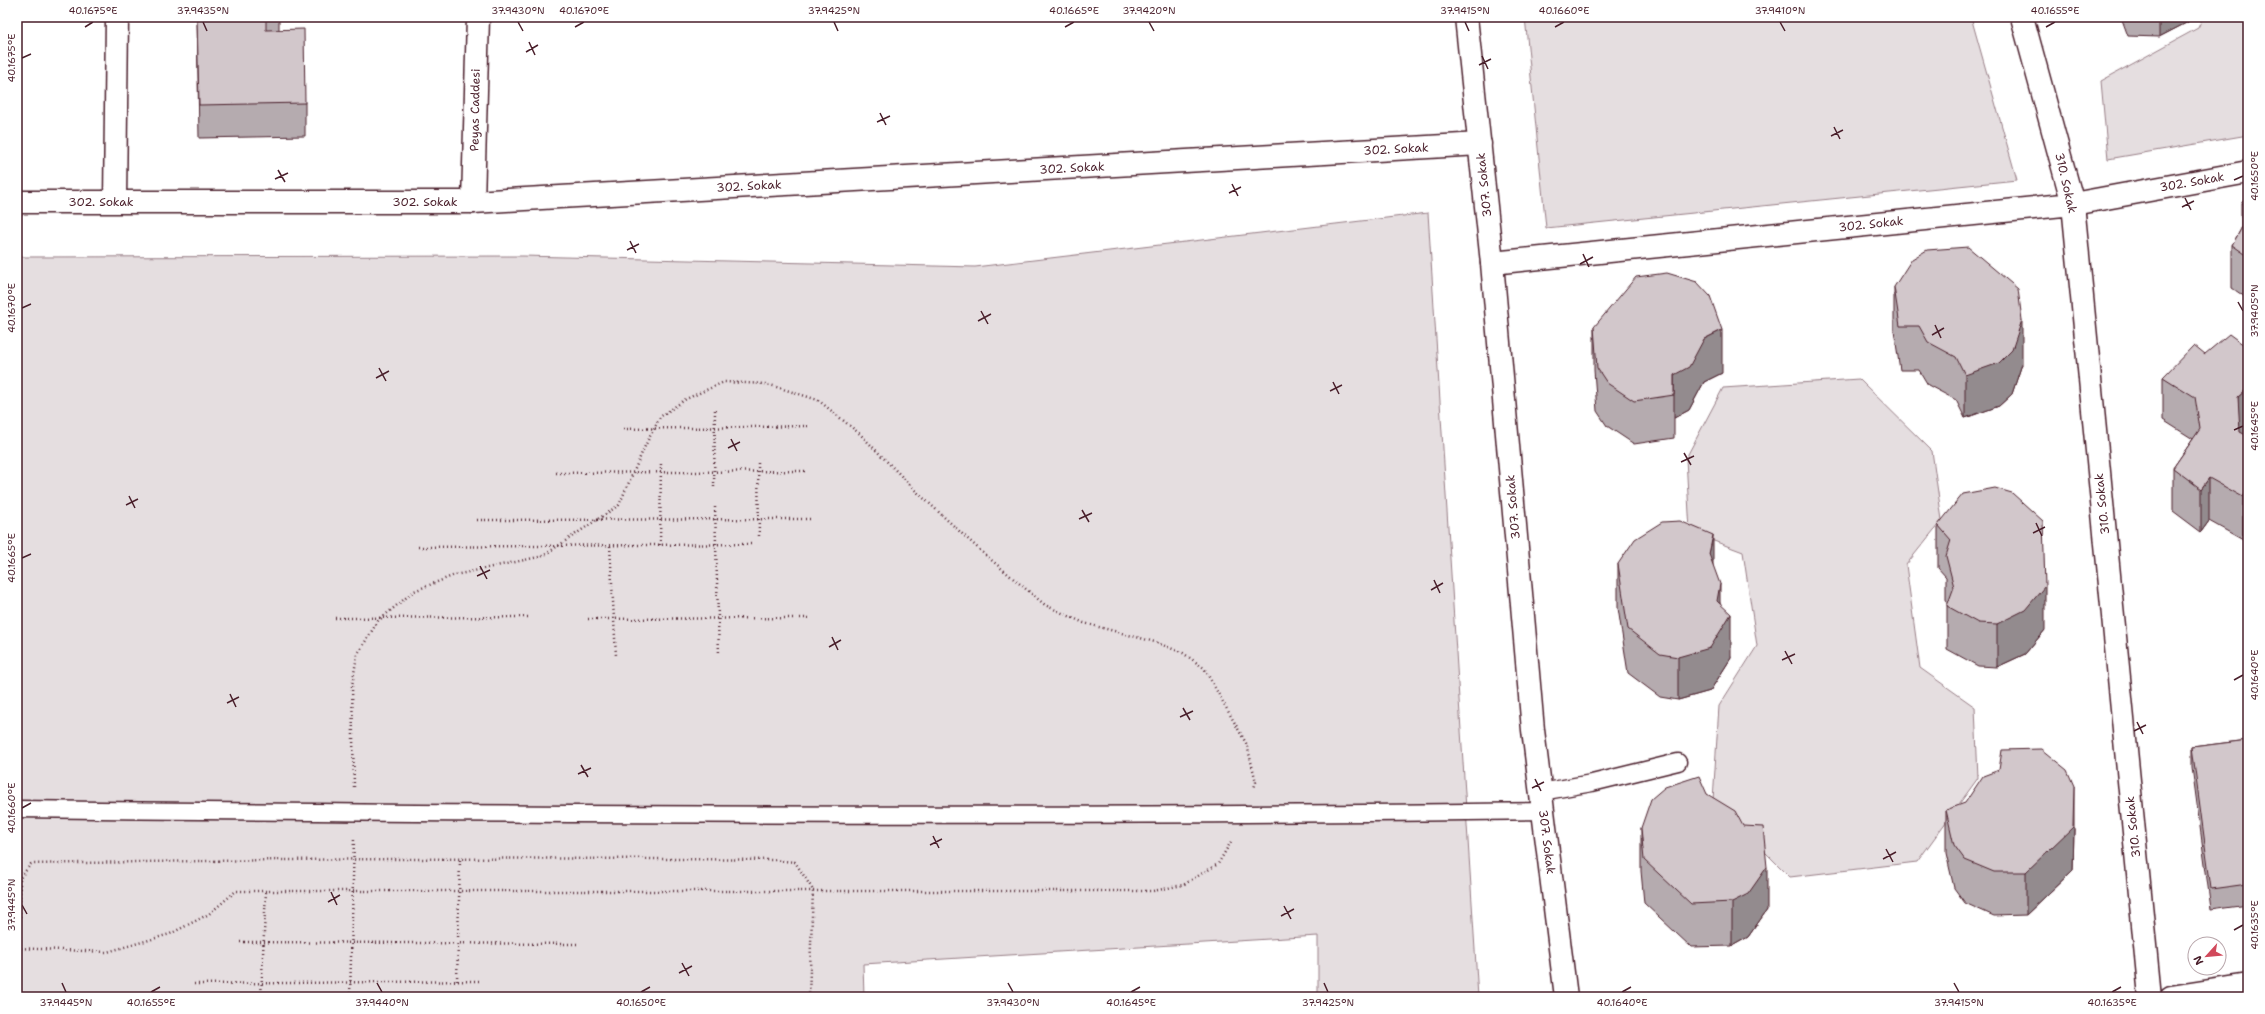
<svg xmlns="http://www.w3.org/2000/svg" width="2265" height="1014" font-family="'Shantell Sans',sans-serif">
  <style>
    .green { fill: #e5dee0; stroke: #987e86 }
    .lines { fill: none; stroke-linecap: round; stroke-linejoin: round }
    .service-casing { stroke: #4a1f2b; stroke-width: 19 }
    .minor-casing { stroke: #4a1f2b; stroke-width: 25 }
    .tertiary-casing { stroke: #4a1f2b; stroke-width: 25 }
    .path { stroke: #4a1f2b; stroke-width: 2.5; stroke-dasharray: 1 3; stroke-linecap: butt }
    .service { stroke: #fff; stroke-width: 16 }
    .minor { stroke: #fff; stroke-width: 22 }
    .tertiary { stroke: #fff; stroke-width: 22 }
    .wall { fill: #b5abaf; stroke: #4a1f2b }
    .shaded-wall { fill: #938b8e; stroke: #4a1f2b }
    .building { fill: #d2c7cb; stroke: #4a1f2b }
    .ticks { fill: none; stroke: #4a1f2b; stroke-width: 1.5 }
    .labels { text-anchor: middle; stroke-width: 4; stroke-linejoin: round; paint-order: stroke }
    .street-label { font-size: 12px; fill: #4a1f2b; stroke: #fff }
    .neatline { fill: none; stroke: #4a1f2b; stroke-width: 1.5 }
    .ticks-label { font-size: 10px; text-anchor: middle; fill: #4a1f2b }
  </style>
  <rect width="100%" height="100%" fill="#fff"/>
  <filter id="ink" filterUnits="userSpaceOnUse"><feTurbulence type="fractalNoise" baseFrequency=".025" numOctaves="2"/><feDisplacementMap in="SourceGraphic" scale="8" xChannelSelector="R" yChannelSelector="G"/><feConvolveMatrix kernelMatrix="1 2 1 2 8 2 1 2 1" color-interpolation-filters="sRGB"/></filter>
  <g filter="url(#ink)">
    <path class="green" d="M1525 17H1971L2017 180 1546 228Z
      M2203 17H2248V135L2108 159 2101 81 2198 28Z
      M1428 213 1478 997H1318V936L863 964 864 997H17V257L523 256 975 267Z
      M1859 379 1932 451 1942 520 1906 565 1920 668 1975 707 1978 778 1917 862 1790 877 1713 800 1719 706 1757 646 1743 552 1690 532 1686 458 1723 388Z"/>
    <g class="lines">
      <defs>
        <path id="service" d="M1541 792 1592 783 1678 762
          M17 809C526 815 1035 818 1543 811"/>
        <path id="minor" d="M2022 17 2073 204 2150 997
          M17 202H473L1480 144
          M115 202 117 17
          M1492 263 2073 204 2248 172
          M2171 997 2248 985"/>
        <path id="tertiary" d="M1466 17 1492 263 1533 730 1566 997
          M473 202 478 17"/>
      </defs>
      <use href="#service" class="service-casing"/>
      <use href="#minor" class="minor-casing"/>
      <use href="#tertiary" class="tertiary-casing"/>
      <path class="path" d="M623 429 810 426
        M758 463 759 536
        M556 473 807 471
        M714 487 715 410
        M715 507 719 655
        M477 520 810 519
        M660 545 661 461
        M610 546 616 656
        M418 547 754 544
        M335 618 531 617
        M588 619 810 618
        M354 787 352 686 357 655 378 621 414 591 455 575 543 556 619 505 645 446 660 417 686 399 724 382 767 384 818 400 860 434 917 492 983 553 1045 605 1084 623 1155 642 1183 653 1204 668 1247 745 1256 782 1254 788
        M240 942 579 944
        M17 948 107 952 170 934 209 914 236 891H1153L1183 885 1218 864 1232 840
        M457 981 460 859
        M194 984 480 981
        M20 997V878L31 864C279 859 526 857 774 860L795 862 813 890 809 997
        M261 997 266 891
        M350 997 354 838"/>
      <use href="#service" class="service"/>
      <use href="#minor" class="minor"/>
      <use href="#tertiary" class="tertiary"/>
    </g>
    <path class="wall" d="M197 17H279V30L305 103V136L199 138Z
      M2121 17H2188V22L2159 37 2128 36Z
      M2248 194V299L2232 288V245L2241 229V203Z
      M1894 287 2022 364 2012 394 1999 406 1965 418 1956 400 1928 385 1919 370H1900L1894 330Z
      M1594 327 1722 373 1704 382 1689 410 1674 418V438L1634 444 1607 426 1597 411 1594 370Z
      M2205 354 2244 434 2243 540 2209 521 2201 532 2173 511V468L2193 439 2163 420V377Z
      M1938 525 2045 630 2025 654 1997 667 1978 666 1947 649V605L1946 599V577L1938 568Z
      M1618 564 1713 566 1720 604 1731 658 1710 691 1678 700 1660 697 1628 673 1618 608Z
      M2248 740V904L2211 909 2192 767V747Z
      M1707 794 1767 910 1748 937 1732 946 1691 947 1644 903 1641 871V828Z
      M1946 810 2074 829 2073 870 2026 915 1994 916 1965 903 1954 888 1946 853Z"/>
    <path class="shaded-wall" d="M2159 17H2188V22L2159 37Z
      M2022 320V364L2012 394 1999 406 1965 418V375Z
      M1722 330V373L1704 382 1689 410 1674 418V375L1704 339Z
      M2248 388V431L2238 440V397Z
      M2209 478V521L2201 532V489Z
      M2248 489V533L2243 540V497Z
      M1713 535V578L1709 554Z
      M1720 584V627L1731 614V658L1710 691 1678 700V657Z
      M2045 586V630L2025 654 1997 667V624Z
      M2074 786V829L2073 870 2026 915V872Z
      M1767 867V910L1748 937 1732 946V902Z"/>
    <path class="building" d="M197 17H266V30L304 29 305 103 199 105Z
      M2248 194V208L2241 203Z
      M2248 217V256L2232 245Z
      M1968 247 2018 289 2022 320 2012 350 1999 363 1965 375 1956 357 1928 342 1919 326H1900L1894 287 1912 259 1927 250Z
      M1667 273 1697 282 1710 296 1722 330 1704 339 1689 367 1674 375V395L1634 401 1607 383 1597 368 1594 327 1636 277Z
      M2229 334 2248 348V388L2238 397 2240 432 2248 436V489L2243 497 2209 478 2201 489 2173 468 2200 429 2195 397 2163 377 2194 345 2205 354Z
      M1995 488 2012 493 2043 521 2045 586 2025 610 1997 624 1978 623 1947 606 1954 587 1946 556 1951 540 1938 525 1963 494Z
      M1680 521 1713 535 1709 554 1720 584 1717 601 1731 614 1710 648 1678 657 1660 654 1628 629 1618 564 1635 539 1662 522Z
      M2248 740V884L2211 889 2192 747Z
      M2041 749 2067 770 2074 786 2073 827 2026 872H1994L1965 860 1954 845 1946 810 1965 803 1983 776 1999 770 2002 750Z
      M1699 776 1707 794 1735 811 1743 826 1763 827 1767 867 1748 894 1732 902 1691 904 1644 860 1641 828 1651 799 1665 787Z"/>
  </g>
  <path class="ticks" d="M203 22 207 31M518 22 523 31M834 22 838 31M1149 22 1154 31M1465 22 1469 31M1780 22 1785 31M85 27 93 22M575 27 584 22M1065 27 1074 22M1555 27 1564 22M2046 27 2055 22M529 42 535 55M526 52 538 45M1482 56 1488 69M22 58 31 54M1479 65 1491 59M880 113 886 125M877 122 890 116M1834 127 1840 139M1831 136 1843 130M278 170 285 182M275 179 288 173M2234 180 2243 176M1232 184 1238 196M1229 193 1241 187M2185 198 2191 210M2182 207 2194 201M630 241 636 253M627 250 639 244M1583 254 1589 267M1580 264 1593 257M2238 302 2243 311M22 308 31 304M981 311 988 324M978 321 991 314M1935 325 1941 338M1932 335 1944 328M379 368 386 381M376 378 389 371M1333 382 1339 394M1330 391 1342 385M2234 430 2243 426M731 439 737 451M728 448 740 442M1684 453 1691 465M1681 462 1694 456M129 496 135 508M126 505 138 499M1082 510 1089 522M1079 519 1092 513M2036 523 2042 536M2033 533 2045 527M22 558 31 554M480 566 487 579M477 576 490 570M1434 580 1440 593M1431 590 1443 583M832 637 838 650M829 647 841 640M1785 651 1792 664M1782 660 1795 654M2234 680 2243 675M230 694 236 707M227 703 239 697M1183 708 1190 720M1180 717 1193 711M2137 722 2143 734M2134 731 2146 725M581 765 588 777M578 774 591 768M1535 779 1541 791M1532 788 1544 782M22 808 31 803M933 836 939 848M930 845 942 839M1886 849 1893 862M1883 859 1896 852M331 892 337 905M328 902 340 895M22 905 27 914M1284 906 1291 919M1281 916 1294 909M2234 930 2243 925M682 963 689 976M679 973 692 966M62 983 66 992M377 983 382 992M1008 983 1013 992M1324 983 1328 992M1954 983 1959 992M151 992 160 987M641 992 650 987M1131 992 1140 987M1622 992 1631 987M2112 992 2121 987"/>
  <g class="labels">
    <g class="street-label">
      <text transform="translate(475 110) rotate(-89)" y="4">Peyas Caddesi</text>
      <text transform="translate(1396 149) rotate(-3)" y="4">302. Sokak</text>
      <text transform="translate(1072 168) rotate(-3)" y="4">302. Sokak</text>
      <text transform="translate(2192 182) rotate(-10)" y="4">302. Sokak</text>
      <text transform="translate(2066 183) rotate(77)" y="4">310. Sokak</text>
      <text transform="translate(1484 185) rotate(-96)" y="4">307. Sokak</text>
      <text transform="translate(749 186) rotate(-3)" y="4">302. Sokak</text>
      <text x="101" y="206">302. Sokak</text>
      <text x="425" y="206">302. Sokak</text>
      <text transform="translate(1871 224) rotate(-6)" y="4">302. Sokak</text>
      <text transform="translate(2102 504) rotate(-96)" y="4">310. Sokak</text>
      <text transform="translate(1513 507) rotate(-95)" y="4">307. Sokak</text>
      <text transform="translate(2133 827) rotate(-96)" y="4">310. Sokak</text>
      <text transform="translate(1547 842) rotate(83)" y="4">307. Sokak</text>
    </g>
  </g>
  <rect width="2265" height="1014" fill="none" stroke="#fff" stroke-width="44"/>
  <g transform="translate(2207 956) rotate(243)"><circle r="19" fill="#ffffff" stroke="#b7a5aa"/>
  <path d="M0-3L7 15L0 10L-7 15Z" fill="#d1495b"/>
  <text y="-6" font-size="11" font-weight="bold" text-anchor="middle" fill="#4a1f2b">N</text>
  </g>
  <rect x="22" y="22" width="2221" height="970" class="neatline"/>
  <g class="ticks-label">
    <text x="93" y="14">40.1675°E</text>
    <text x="203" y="14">37.9435°N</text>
    <text x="518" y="14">37.9430°N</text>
    <text x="584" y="14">40.1670°E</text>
    <text x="834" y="14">37.9425°N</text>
    <text x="1074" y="14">40.1665°E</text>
    <text x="1149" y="14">37.9420°N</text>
    <text x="1465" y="14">37.9415°N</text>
    <text x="1564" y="14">40.1660°E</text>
    <text x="1780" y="14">37.9410°N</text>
    <text x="2055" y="14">40.1655°E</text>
    <text transform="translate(11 58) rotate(-90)" y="4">40.1675°E</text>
    <text transform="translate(2254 176) rotate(-90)" y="4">40.1650°E</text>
    <text transform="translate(11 308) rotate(-90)" y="4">40.1670°E</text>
    <text transform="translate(2254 311) rotate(-90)" y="4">37.9405°N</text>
    <text transform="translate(2254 426) rotate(-90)" y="4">40.1645°E</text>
    <text transform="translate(11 558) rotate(-90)" y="4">40.1665°E</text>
    <text transform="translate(2254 675) rotate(-90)" y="4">40.1640°E</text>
    <text transform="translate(11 808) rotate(-90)" y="4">40.1660°E</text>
    <text transform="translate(11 905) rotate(-90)" y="4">37.9445°N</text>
    <text transform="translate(2254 925) rotate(-90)" y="4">40.1635°E</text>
    <text x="66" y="1006">37.9445°N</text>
    <text x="151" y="1006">40.1655°E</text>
    <text x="382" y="1006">37.9440°N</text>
    <text x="641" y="1006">40.1650°E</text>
    <text x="1013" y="1006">37.9430°N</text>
    <text x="1131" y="1006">40.1645°E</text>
    <text x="1328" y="1006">37.9425°N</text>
    <text x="1622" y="1006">40.1640°E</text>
    <text x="1959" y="1006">37.9415°N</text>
    <text x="2112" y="1006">40.1635°E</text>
  </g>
</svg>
